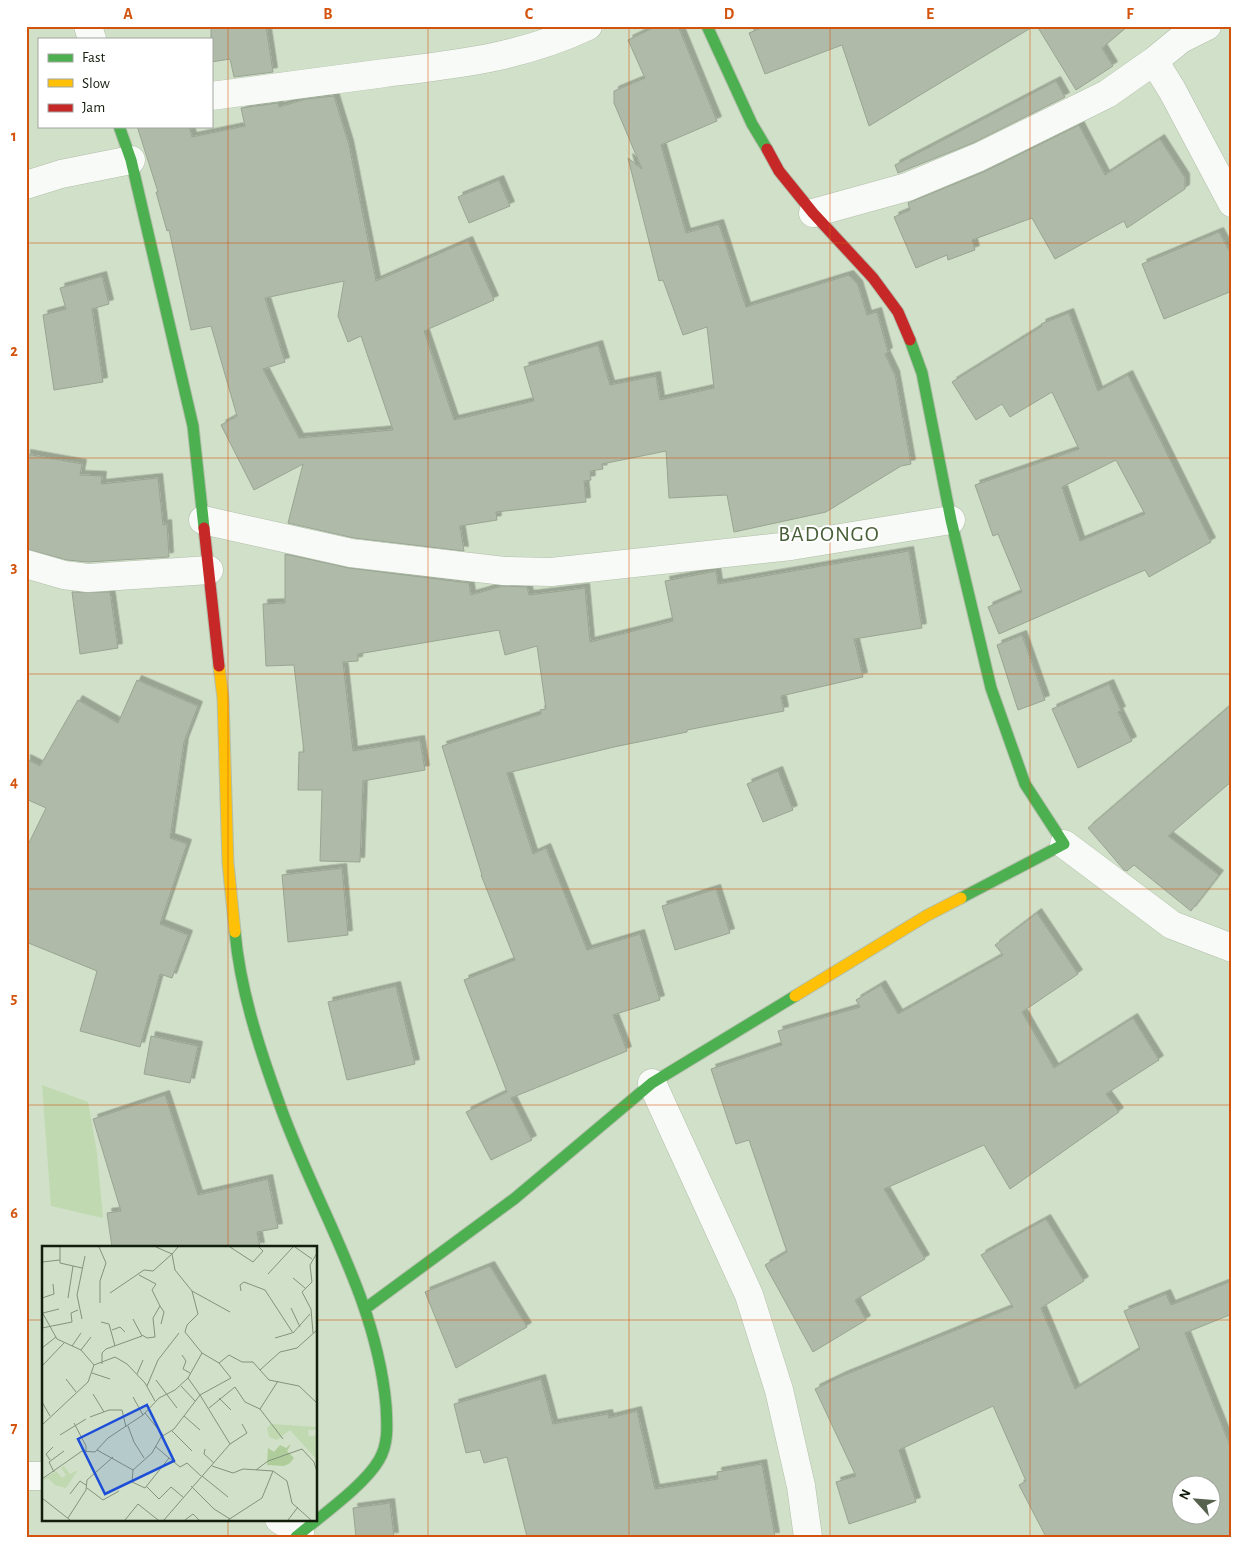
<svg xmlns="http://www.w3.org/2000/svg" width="1258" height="1563" font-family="'Alegreya Sans',sans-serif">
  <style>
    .green { fill: #c0d9b1 }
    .building { fill: #afbba8; stroke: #99a592; fill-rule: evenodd; filter: url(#shadow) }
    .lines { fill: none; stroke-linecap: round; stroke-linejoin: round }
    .street-casing { stroke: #b2beaa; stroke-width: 29 }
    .fast-casing { stroke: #b2beaa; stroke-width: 13 }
    .slow-casing { stroke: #b2beaa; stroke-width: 13 }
    .jam-casing { stroke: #b2beaa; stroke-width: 13 }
    .street { stroke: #f8faf7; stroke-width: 28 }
    .fast { stroke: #4caf50; stroke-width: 11 }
    .slow { stroke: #ffc107; stroke-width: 11 }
    .jam { stroke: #c62828; stroke-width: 11 }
    .grid { fill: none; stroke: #d3530c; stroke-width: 1; stroke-opacity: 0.55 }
    .labels { text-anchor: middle; stroke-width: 4; stroke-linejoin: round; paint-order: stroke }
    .quarter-label { font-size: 22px; letter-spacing: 1px; fill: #485f38; stroke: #fff }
    .inset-road { fill: none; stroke: #85927d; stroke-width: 1 }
    .view { fill: #1d4ed8; fill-opacity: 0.15; stroke: #1d4ed8; stroke-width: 2.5 }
    .inset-edge { fill: none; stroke: #131d0c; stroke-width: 2.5 }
    .neatline { fill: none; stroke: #d3530c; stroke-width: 2 }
    .grid-label { font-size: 16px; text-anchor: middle; font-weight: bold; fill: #d3530c }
  </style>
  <defs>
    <filter id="shadow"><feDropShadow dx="4.5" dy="-4.5" stdDeviation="0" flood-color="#0004"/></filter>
  </defs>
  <rect width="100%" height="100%" fill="#d1e0c8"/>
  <path class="green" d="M42 1085 88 1102 97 1153 103 1218 51 1206Z"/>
  <path class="building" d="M211 26H266L273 72 234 77 230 59 211 62Z
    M657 26H678L717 121 661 145 686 233 719 224 746 307 849 275 858 285 867 315 877 312 888 352 885 354 895 375 911 464 901 466 826 512 734 532 727 495 669 498 666 451 602 464 603 469 590 471 591 480 584 481 586 502 496 512 497 520 460 526 464 551 354 538 288 523 303 464 254 490 221 425 237 416 211 326 191 330 169 230 167 231 156 192H158L137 126H189L192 137 245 126 241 108 278 103 279 107 306 99 334 96 349 145 376 281 468 241 494 300 424 331 454 420 534 401 524 367 598 345 610 385 656 376 660 400 714 388 707 327 683 335 663 280 659 281 628 158 642 169 614 103V91L645 78 628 40ZM344 281 338 316 348 342 361 336 393 430 299 438 263 369 285 362 265 298Z
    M766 26H1034L869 126 842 45 765 74 749 33Z
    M1037 26H1128L1102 48 1113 66 1076 90Z
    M1056 81 1065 97 973 143 898 173 895 165Z
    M1079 125 1105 175 1160 139 1185 178V189L1127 228 1124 221 1055 259 1032 218 972 240 975 250 948 260 947 255 916 268 894 217 910 210 908 203 986 171Z
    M499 180 510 206 469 223 458 197Z
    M1219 232 1232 256V291L1164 319 1142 264Z
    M102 276 109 304 92 309 103 382 54 390 43 315 66 309 60 288Z
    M1069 313 1098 391 1128 375 1211 542 1149 577 1145 570 999 634 988 607 1022 592 998 534 993 536 975 485 1079 449 1052 392 1010 417 1002 404 976 420 952 382 1042 326 1041 324ZM1116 460 1145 514 1080 541 1062 487Z
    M26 454 82 464 80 475 102 476 101 484 158 478 163 525 167 524 169 557 88 562 67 560 26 549Z
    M909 551 922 628 854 639 863 677 781 696 784 711 687 730V732L614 747 507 773 533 854 546 848 587 950 640 934 660 1000 613 1015 627 1051 511 1098 532 1140 491 1160 466 1112 507 1092 464 980 515 960 481 875H482L442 746 541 714 540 710 546 709 537 646 505 655 499 630 358 654V661L343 662 353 751 420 740 425 770 363 781 360 862 320 861 322 790H298L299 752H304L294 665 266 666 263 604 285 603V554L349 568 469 583 471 595 502 586 527 587 529 595 585 588 590 642 673 621 665 581 716 571 718 584Z
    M72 592H110L118 648 80 654Z
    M1022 635 1045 700 1018 710 997 645Z
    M137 680 198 706 184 742 170 838 187 844 160 924 188 935 172 978 160 974 140 1047 80 1031 97 971 26 942V849L46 808 26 799V759L40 766 78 700 118 723Z
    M1109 684 1121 711 1118 712 1132 741 1078 768 1052 709Z
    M1232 704V781L1168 836 1219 875 1191 911 1134 865 1127 871 1124 870 1088 828Z
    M778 771 793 810 763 822 747 784Z
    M342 868 348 935 288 942 282 875Z
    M716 889 730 933 675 950 662 906Z
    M1037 913 1078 974 1022 1012 1054 1068 1133 1018 1159 1060 1106 1094 1119 1112 1010 1189 984 1145 884 1189 925 1259 855 1300 866 1320 813 1352 765 1265 787 1252 749 1140 736 1144 711 1069 782 1045 778 1031 860 1007 856 1000 881 985 898 1014 1003 955 995 945Z
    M396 986 415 1064 347 1080 328 1002Z
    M151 1036 198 1046 190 1083 144 1074Z
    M165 1095 198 1195 268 1179 278 1228 257 1232 260 1247H112L107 1213 121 1211 93 1119Z
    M1046 1219 1084 1281 1041 1308 1075 1389 1140 1349 1124 1311 1166 1294 1171 1305 1232 1281V1314L1185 1333 1232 1451V1537H1046L1019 1485 1026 1481 993 1406 899 1450 916 1502 849 1524 836 1482 856 1476 815 1389 842 1376 1013 1307 981 1255ZM1180 1486H1210V1516H1180Z
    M490 1266 527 1327 456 1368 425 1292Z
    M541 1379 553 1424 608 1414 609 1418 637 1411 655 1489 718 1479 717 1472 762 1464 775 1537H527L507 1457 484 1463 480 1450 466 1453 454 1404Z
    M390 1503 394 1537H356L353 1508Z"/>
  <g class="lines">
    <defs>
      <path id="street" d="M88 26 92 39
        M1154 61 1181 39 1207 26
        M211 96C269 88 327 81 385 73 457 64 520 58 588 26
        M26 185 61 174 131 160
        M813 213 907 187 979 157 1107 94 1154 61 1172 90 1232 203
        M203 520 351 553 504 571 551 572 791 546 951 520
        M26 564 64 575 88 578 209 570
        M1064 844 1172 925 1232 948
        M652 1083 749 1295 779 1390 801 1486 808 1537
        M26 1476H44
        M279 1519 300 1533"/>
      <path id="fast" d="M707 26 752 124 767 149
        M119 126 131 160 193 426 204 528
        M910 340 922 373 951 520 991 688 1025 784 1064 844 961 898
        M235 932C240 988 258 1044 277 1097 312 1200 376 1294 386 1405 387 1424 389 1443 379 1460 364 1486 319 1517 296 1537
        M366 1308 514 1199 652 1083 795 996"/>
      <path id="slow" d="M219 666 223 698 228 863 235 932
        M795 996 926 916 961 898"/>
      <path id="jam" d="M767 149 779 171 813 213 873 278 898 312 910 340
        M204 528 219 666"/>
    </defs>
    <use href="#street" class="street-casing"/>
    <use href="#fast" class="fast-casing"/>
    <use href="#slow" class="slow-casing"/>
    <use href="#jam" class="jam-casing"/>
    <use href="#street" class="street"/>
    <use href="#fast" class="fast"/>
    <use href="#slow" class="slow"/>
    <use href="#jam" class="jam"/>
  </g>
  <path class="grid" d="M228 26V1247M428 26V1537M629 26V1537M830 26V1537M1030 26V1537M26 243H1232M26 458H1232M26 674H1232M26 889H1232M26 1105H1232M26 1320H44M316 1320H1232M228 1519V1537"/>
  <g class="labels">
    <g class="quarter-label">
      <text x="829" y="541">BADONGO</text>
    </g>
  </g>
  <g transform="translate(42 1246)">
    <rect width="275" height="275" fill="#d1e0c8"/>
    <path d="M229 178 275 181V184H266L267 190H272L275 186V214L248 184 235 194 227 191 225 182ZM22 220 28 228 36 224 24 242 13 239 7 233 0 234 14 225 20 232 24 229 19 222Z" fill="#c0d9b1"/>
    <path d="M249 198 245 205 252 212 248 217 242 220 225 219 226 202 232 206 238 199 244 202Z" fill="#aecd9a"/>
    <path class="inset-road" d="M18 1V17L40 22M57 1 64 17 58 35V57M188 1 211 16 221 5 217 1M253 1 270 13M0 16 18 14M226 28 251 1M97 29 114 38 110 44 118 60 111 72 113 91 105 92 100 89M251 32 263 42M270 36 260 46 269 63 271 87M270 36 268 19 275 7M150 45 188 66M199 45 198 39 202 36 223 44 251 87 268 68M68 47 102 24 111 25 130 8 114 1M0 52 12 48 11 38M26 52 31 20M118 60 122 66 119 78M249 62 258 81M0 66 15 93 39 104 52 119 73 111 85 118 103 137 113 155M1 67 17 63M40 73 35 49 43 10M59 76 67 78 73 100M0 82 30 76 29 67 36 64M70 84 78 81 83 86M275 84 255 102 238 106 218 124 227 134 257 140 275 157M233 92 250 87M30 100 39 87M0 102 14 91M39 104 49 91M160 107 177 117 187 109 200 116H211L218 124M140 109 144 115 141 123 148 127M60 118V107L64 103 100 90 91 73M0 120 22 97M50 127 68 133M95 128 101 114M146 132 158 149 189 132 177 117M24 133 34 146M114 134 135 162M105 140 116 114 137 87M139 140 153 155M51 148 62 166M91 151 101 169M177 152 189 164M0 156 8 170M167 162 193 141 203 156 218 163 241 193M218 163 236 135M103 167 121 189M142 170 158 184M48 171 67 164H80L84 181M32 177 44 200V206M0 179 46 136 52 119M86 180 92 196 102 212M130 185 150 205M18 189 44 173M163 203 162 208 172 217M55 204 91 224 110 207 119 191 132 183 158 149 188 198 205 187 200 178M127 212 138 221 145 217 159 230M8 214 4 208 11 201M170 220 191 227 201 223 231 225M91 224 90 236 103 242 127 212 113 200M214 224 226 215 260 203 272 216 275 226M12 226 7 216 22 205M160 230 186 251M0 233 40 205 53 206 66 192 101 169 117 152 133 144 146 132 160 107 143 86 145 79 156 68 150 45 133 24 130 8 136 1M104 240 117 253 129 241 141 251M149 240 172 263 188 273M45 242 61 254 77 245M28 248 38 235 44 239M0 252 28 274M26 272 44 244 45 234 71 211M83 274 96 258 116 274M122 274 188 198M143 274 151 268 157 274M186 274 220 252 231 225 245 235 250 257 269 274M246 274 256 261"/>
    <path class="view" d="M105 159 132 215 63 248 36 193Z"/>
    <rect width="275" height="275" class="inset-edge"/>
  </g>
  <rect width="1258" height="1563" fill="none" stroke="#ffffff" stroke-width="55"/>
  <rect x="38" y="38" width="175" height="90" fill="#ffffff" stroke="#a1a59e"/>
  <rect x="48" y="54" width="25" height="8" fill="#4caf50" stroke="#a1a59e"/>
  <text x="82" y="62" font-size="15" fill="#131d0c">Fast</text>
  <rect x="48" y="79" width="25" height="8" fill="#ffc107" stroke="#a1a59e"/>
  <text x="82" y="88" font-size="15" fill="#131d0c">Slow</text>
  <rect x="48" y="104" width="25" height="8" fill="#c62828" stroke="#a1a59e"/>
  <text x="82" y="112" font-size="15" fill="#131d0c">Jam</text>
  <g transform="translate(1196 1500) rotate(296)"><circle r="24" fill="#ffffff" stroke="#a1a59e"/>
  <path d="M0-4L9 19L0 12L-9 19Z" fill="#56614e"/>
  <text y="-8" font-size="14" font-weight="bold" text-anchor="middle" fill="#131d0c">N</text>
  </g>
  <rect x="28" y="28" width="1202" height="1508" class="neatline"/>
  <g class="grid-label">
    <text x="128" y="19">A</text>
    <text x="328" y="19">B</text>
    <text x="529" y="19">C</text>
    <text x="729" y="19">D</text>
    <text x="930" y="19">E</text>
    <text x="1130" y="19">F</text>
    <text x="14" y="141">1</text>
    <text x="14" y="356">2</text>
    <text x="14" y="572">3</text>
    <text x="14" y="787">4</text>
    <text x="14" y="1003">5</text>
    <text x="14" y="1218">6</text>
    <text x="14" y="1433">7</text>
  </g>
</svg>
